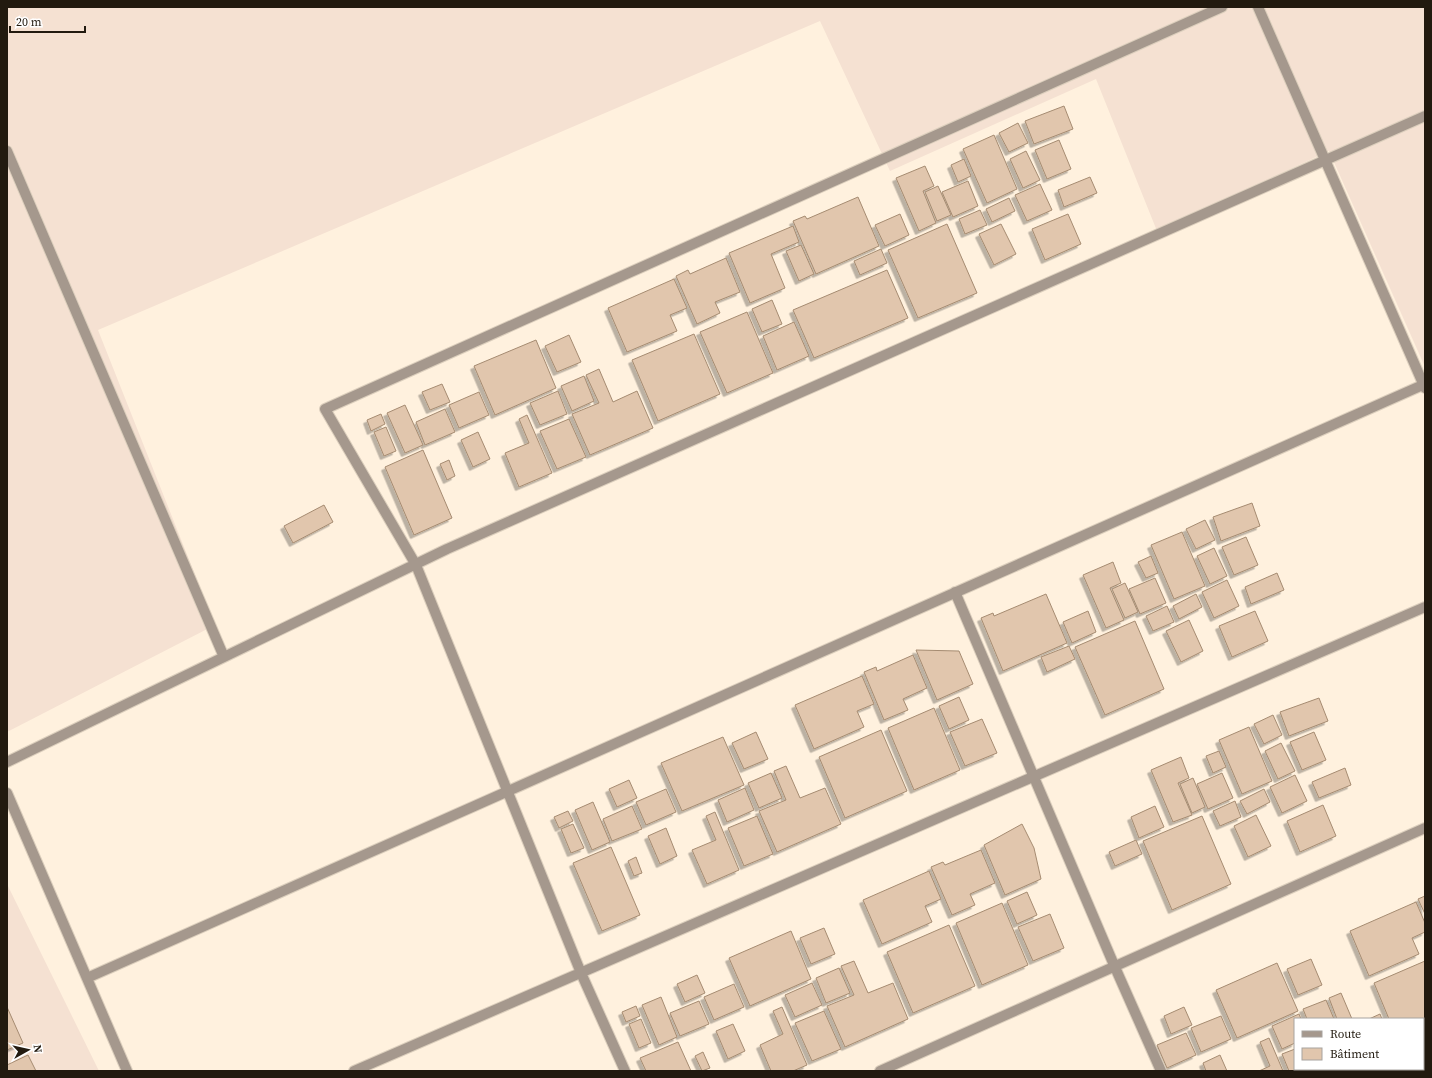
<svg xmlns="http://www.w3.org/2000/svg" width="1432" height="1078" font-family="'Source Serif 4',serif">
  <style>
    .industrial { fill: #f5e1d2 }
    .building { fill: #e1c6ad; stroke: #a58b71; filter: url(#shadow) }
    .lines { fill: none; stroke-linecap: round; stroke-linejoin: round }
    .minor-casing { stroke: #dccfbd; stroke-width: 12 }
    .minor { stroke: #a5988d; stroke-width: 10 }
  </style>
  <defs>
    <filter id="shadow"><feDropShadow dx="-3.5" dy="3.5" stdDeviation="0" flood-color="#0004"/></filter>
  </defs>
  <rect width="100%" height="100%" fill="#fff1de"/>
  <path class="industrial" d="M7 7H1425V367L1329 151 1157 231 1096 79 890 171 820 21 98 330 215 625 7 732Z
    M7 884 99 1071H7Z"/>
  <path class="building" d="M1064 106 1073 129 1034 144 1025 121Z
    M1018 123 1028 143 1009 152 999 133Z
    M994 135 1017 189 987 203 963 149Z
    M1059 140 1071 169 1047 179 1035 150Z
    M1026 151 1040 180 1023 188 1010 159Z
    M964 159 971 176 958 182 951 165Z
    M925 166 934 186 923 191 936 223 919 231 896 178Z
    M1090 177 1097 193 1064 207 1058 190Z
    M968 181 978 206 953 217 942 192Z
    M1040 184 1052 210 1027 221 1015 195Z
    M938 186 951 215 937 221 925 192Z
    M858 197 879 246 816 274 793 221 805 216 807 219Z
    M1009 198 1015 211 992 222 986 209Z
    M980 210 987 225 965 234 959 219Z
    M900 214 909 235 885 246 875 225Z
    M1068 214 1081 244 1045 260 1032 229Z
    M947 224 977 293 918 318 888 250Z
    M1001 224 1016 254 994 265 979 234Z
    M793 226 799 242 771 254 785 288 750 303 729 253Z
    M801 245 814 274 799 281 786 251Z
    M881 249 887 263 860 275 854 261Z
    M726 258 740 292 715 302 720 313 697 324 676 276 688 270 690 274Z
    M887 270 908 318 814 358 793 310Z
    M674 279 687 308 670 315 677 331 627 352 608 308Z
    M772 300 782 324 762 332 752 309Z
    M747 312 773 373 727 393 700 332Z
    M794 322 809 356 777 370 763 336Z
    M694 334 720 394 658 421 632 360Z
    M569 335 581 362 557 372 545 346Z
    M536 340 556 388 495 415 474 366Z
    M599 369 613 402 637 391 653 428 590 455 572 414 599 403 586 375Z
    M584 376 594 401 572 411 561 386Z
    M442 384 450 402 430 410 422 392Z
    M558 391 567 414 540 425 530 403Z
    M479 392 489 415 459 428 449 405Z
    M405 405 423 445 405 453 387 413Z
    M445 409 455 432 425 445 416 422Z
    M381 414 385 424 371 431 367 420Z
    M527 415 552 473 519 487 505 453 529 443 519 419Z
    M569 419 586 457 557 469 540 431Z
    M386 427 396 451 384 456 374 432Z
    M478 432 490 459 473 467 461 440Z
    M423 450 452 518 414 535 385 467Z
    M449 460 455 476 447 480 440 464Z
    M1252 503 1260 526 1221 541 1213 517Z
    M324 505 333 522 293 543 284 526Z
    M1205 520 1215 540 1196 549 1186 529Z
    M1182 532 1205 586 1174 599 1151 545Z
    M1246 537 1258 565 1234 575 1222 547Z
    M1214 548 1227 576 1210 584 1197 556Z
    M1151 556 1158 573 1146 578 1138 562Z
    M1113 562 1121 583 1110 588 1124 620 1106 628 1083 575Z
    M1277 573 1284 590 1251 604 1245 587Z
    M1155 578 1166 603 1140 614 1129 589Z
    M1227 580 1239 606 1214 618 1202 592Z
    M1125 583 1138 612 1125 618 1112 589Z
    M1046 594 1067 643 1003 671 981 618 993 613 994 616Z
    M1196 594 1202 607 1179 619 1173 606Z
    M1167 606 1174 622 1153 631 1146 616Z
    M1088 611 1096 632 1072 643 1063 622Z
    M1255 611 1268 641 1232 657 1219 626Z
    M1189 620 1203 651 1181 662 1166 631Z
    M1135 621 1164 689 1105 715 1075 647Z
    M1069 646 1075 659 1047 672 1041 657Z
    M916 650 959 651 973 684 937 700Z
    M913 655 927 688 903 699 908 710 884 720 864 672 876 667 877 671Z
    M862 676 874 704 857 711 864 727 814 749 795 705Z
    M959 697 969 720 949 729 939 706Z
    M1319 698 1328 721 1289 736 1280 712Z
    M934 708 960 770 914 790 888 728Z
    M1273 715 1282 735 1264 744 1254 724Z
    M982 719 997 753 965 766 950 732Z
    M1249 727 1272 781 1242 794 1219 740Z
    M881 730 907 791 845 818 819 757Z
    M756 732 768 759 744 769 732 743Z
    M1314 732 1326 760 1302 770 1290 742Z
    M723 737 744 785 682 811 661 763Z
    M1281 743 1295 771 1278 779 1265 751Z
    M1219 751 1226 767 1213 773 1206 756Z
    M1181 757 1189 778 1178 783 1192 815 1173 822 1151 770Z
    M786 766 800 798 825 788 841 824 777 852 759 811 786 800 774 771Z
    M1345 768 1351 785 1319 798 1312 782Z
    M771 773 782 798 759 808 748 783Z
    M1222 773 1233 798 1208 809 1197 784Z
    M1295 775 1307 801 1282 813 1270 787Z
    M1193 778 1205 807 1192 813 1180 784Z
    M629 780 637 798 617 807 609 789Z
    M745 788 754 810 727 822 718 800Z
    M666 789 676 812 646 825 636 802Z
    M1264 789 1270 802 1247 814 1240 801Z
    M1235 801 1241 817 1220 826 1213 811Z
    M593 802 610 842 592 850 575 810Z
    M1323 805 1336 836 1300 852 1287 821Z
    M632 806 642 829 612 841 603 819Z
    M1155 806 1164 827 1139 838 1131 817Z
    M568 811 573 821 559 828 554 817Z
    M715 812 739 870 707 884 692 850 716 840 706 816Z
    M1256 815 1271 846 1248 857 1234 826Z
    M757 816 773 854 744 866 728 828Z
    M1202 816 1231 884 1172 910 1143 841Z
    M573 824 584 848 571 853 561 829Z
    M1022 824 1034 848 1041 879 1005 895 984 845Z
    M666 828 677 856 660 864 648 836Z
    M1136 840 1142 854 1115 866 1109 852Z
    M611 847 640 915 602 931 573 863Z
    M981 850 995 883 970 894 975 905 952 915 931 867 943 862 945 865Z
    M636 857 642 873 634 876 628 861Z
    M929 871 941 899 925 906 932 922 882 944 863 900Z
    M1027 892 1037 915 1017 924 1007 901Z
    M1425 896V914L1418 899Z
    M1416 902 1425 923V932L1412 938 1419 954 1369 976 1350 931Z
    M1002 903 1028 965 982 985 956 923Z
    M1050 914 1064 948 1033 961 1018 927Z
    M949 925 975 986 913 1013 887 952Z
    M824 928 835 954 811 964 800 938Z
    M791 931 811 979 750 1006 729 958Z
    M1311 959 1322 985 1298 995 1287 969Z
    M854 961 868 993 893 983 908 1019 845 1047 827 1006 854 995 841 966Z
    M1425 961V1033L1423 1034V1019H1389L1374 983Z
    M1277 963 1298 1011 1237 1038 1216 990Z
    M839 968 850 993 826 1003 816 978Z
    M697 975 705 993 685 1002 677 984Z
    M812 983 822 1005 795 1017 785 995Z
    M734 984 744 1007 714 1020 704 997Z
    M1341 993 1352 1019H1337L1329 998Z
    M661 997 677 1037 659 1045 642 1005Z
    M1326 1000 1334 1019H1307L1303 1009Z
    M699 1001 709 1024 680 1036 670 1013Z
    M636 1006 640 1016 626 1022 622 1012Z
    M7 1007 23 1043 7 1050Z
    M782 1007 807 1065 793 1071H771L760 1045 783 1034 773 1011Z
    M1184 1007 1192 1025 1171 1034 1164 1016Z
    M824 1011 841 1049 812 1061 795 1023Z
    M1299 1014 1301 1019H1295V1043L1282 1049 1272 1026Z
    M1380 1014 1382 1019H1369Z
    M1221 1016 1231 1039 1201 1052 1191 1028Z
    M641 1019 651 1043 639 1048 629 1024Z
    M733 1024 745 1051 728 1059 716 1031Z
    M1186 1033 1196 1055 1167 1068 1157 1045Z
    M1269 1038 1283 1071H1259L1270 1066 1260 1042Z
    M678 1042 691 1071H646L640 1058Z
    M1295 1049V1069H1323L1324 1071H1289L1282 1054Z
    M703 1052 710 1068 702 1071 695 1056Z
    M28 1055 36 1071H7V1065Z
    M1220 1055 1227 1071H1206L1203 1063Z
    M1327 1069H1354L1349 1071H1328Z"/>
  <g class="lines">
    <defs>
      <path id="minor" d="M1258 7 1425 388
        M7 151 224 657
        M955 592 1114 965 1161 1071
        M7 762 447 549 1425 116
        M7 793 127 1071
        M87 978 1425 384
        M354 1071 1425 607
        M625 1071 581 973 416 565 325 409 1222 7
        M880 1071 1425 828
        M1417 1071 1422 1069"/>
    </defs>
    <use href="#minor" class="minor-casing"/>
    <use href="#minor" class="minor"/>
  </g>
  <rect width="1432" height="1078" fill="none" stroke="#221a0f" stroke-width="16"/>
  <rect x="1294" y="1018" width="130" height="52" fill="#ffffff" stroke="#a7a39f"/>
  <rect x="1302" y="1031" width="20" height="6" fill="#a5988d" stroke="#a7a39f"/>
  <text x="1330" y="1038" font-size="12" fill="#221a0f">Route</text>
  <rect x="1302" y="1048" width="20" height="12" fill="#e1c6ad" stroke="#a7a39f"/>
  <text x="1330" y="1058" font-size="12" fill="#221a0f">Bâtiment</text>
  <g transform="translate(28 1050) rotate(82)" stroke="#ffffff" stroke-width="3" paint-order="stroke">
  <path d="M0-3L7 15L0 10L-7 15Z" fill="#221a0f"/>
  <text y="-6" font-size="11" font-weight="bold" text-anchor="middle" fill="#221a0f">N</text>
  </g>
  <path d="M10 26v6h75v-6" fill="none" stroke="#221a0f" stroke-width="2"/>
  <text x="16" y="26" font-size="12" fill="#221a0f" stroke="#ffffff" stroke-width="3" paint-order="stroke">20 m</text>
</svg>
